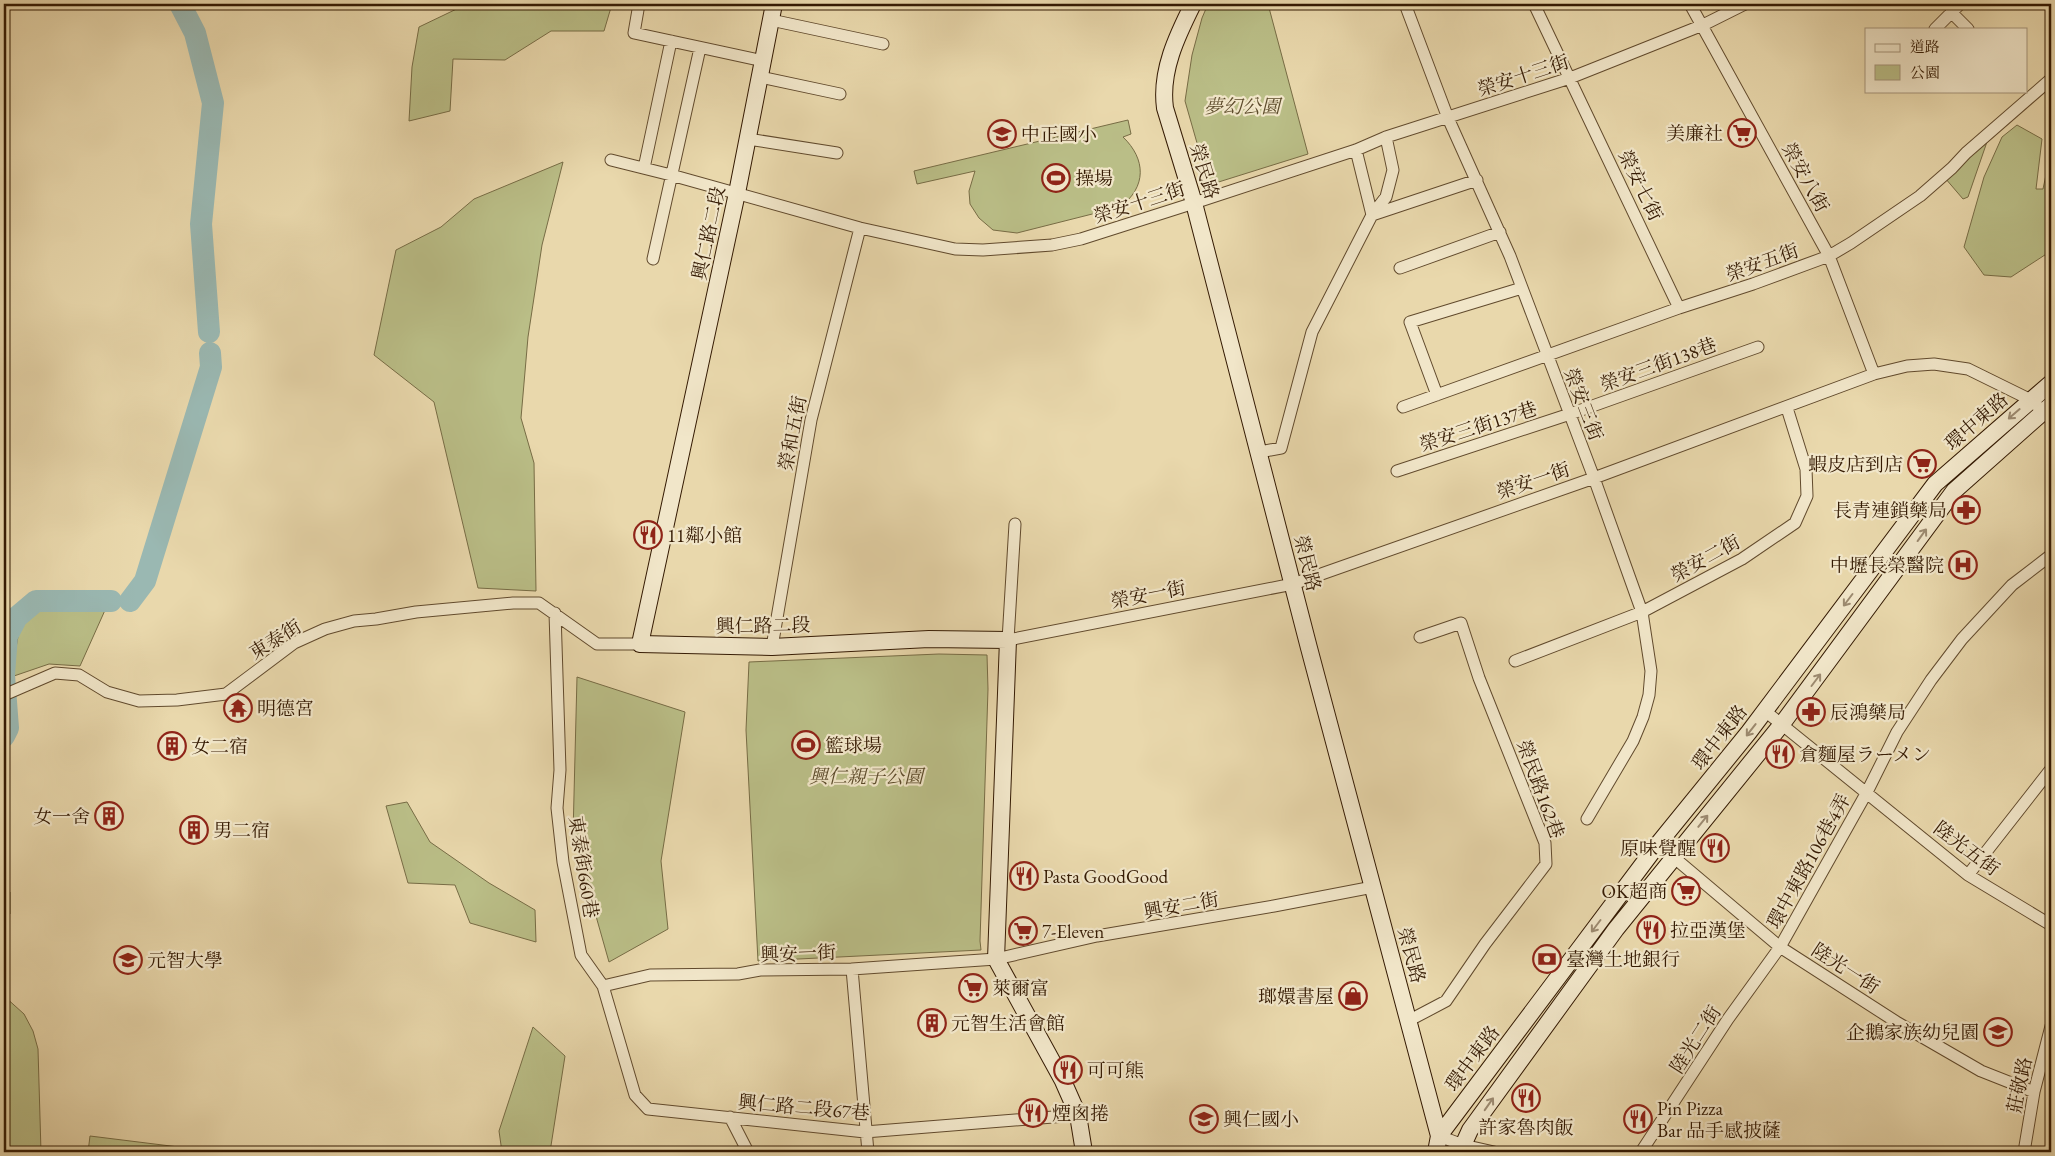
<svg xmlns="http://www.w3.org/2000/svg" width="2055" height="1156" font-family="'EB Garamond','Noto Serif TC','Noto Serif JP',serif">
  <style>
    .green { fill: #babe87; stroke: #776c45 }
    .lines { fill: none; stroke-linecap: round; stroke-linejoin: round }
    .river { stroke: #9ab8b2; stroke-width: 22 }
    .street-casing { stroke: #614a2d; stroke-width: 13 }
    .secondary-casing { stroke: #341a03; stroke-width: 18 }
    .street { stroke: #f1e6c9; stroke-width: 11 }
    .secondary { stroke: #f1e6c9; stroke-width: 16 }
    .oneway { stroke: #9c8a70 }
    .labels { text-anchor: middle; stroke-width: 4.5; stroke-linejoin: round; paint-order: stroke }
    .street-label { font-size: 19px; fill: #341a03; stroke: #f1e6c9 }
    .park-label { font-size: 19px; font-style: italic; fill: #5c4b2b; stroke: #f1e6c9 }
    .poi-label { font-size: 19px; fill: #341a03; stroke: #f1e6c9; text-anchor: start }
  </style>
  <rect width="100%" height="100%" fill="#e9d8ac"/>
  <filter id="stains"><feTurbulence type="fractalNoise" baseFrequency=".004" numOctaves="4"/><feColorMatrix values="0 0 0 0 .2 0 0 0 0 .09 0 0 0 0 .02 0 0 0 .5 -.17"/></filter>
  <radialGradient id="worn" r=".72"><stop offset=".6" stop-color="#630" stop-opacity="0"/><stop offset="1" stop-color="#630" stop-opacity=".3"/></radialGradient>
  <path class="green" d="M467 4H612L604 31H551L505 60 453 59 450 111 409 121 412 67 419 27Z
    M1208 4H1268L1308 154 1209 185 1185 101 1192 55 1202 18Z
    M1128 120 1131 134 1123 137C1146 159 1147 187 1120 207L1017 233 993 230 979 218 970 204 969 191 975 171 917 184 914 171Z
    M2017 125 2042 139 2036 189H2043L2051 151V251L2011 277 1984 275 1964 247 1984 177 2002 137Z
    M1989 136 1968 197 1963 199 1945 178Z
    M563 162 542 245 528 337 521 418 534 463 536 591 478 588 434 402 374 355 396 250 441 227 474 199Z
    M71 598 110 599 80 666 49 664 11 677 22 613Z
    M939 654 987 655 988 689 980 941 981 950 758 961 746 730 749 662Z
    M577 677 685 712 661 861 668 929 609 962 573 835Z
    M407 802 430 842 489 883 535 910 536 942 470 923 455 885 408 883 386 806Z
    M4 892H10V914H4Z
    M4 996 24 1014 33 1031 38 1049 41 1152H4Z
    M533 1027 565 1056 550 1152H502L499 1131Z
    M90 1136 219 1152H88Z"/>
  <g class="lines">
    <path class="river" d="M180 4 195 33 213 103 201 224 209 332
      M130 601 145 581 211 367 210 353
      M4 736 8 728 4 675 7 636 17 617 36 601H111"/>
    <defs>
      <path id="street" d="M639 4 634 33 763 61
        M1405 4 1448 118 1510 256 1594 478 1642 612 1651 671 1649 695 1643 717 1633 741 1587 819
        M1534 4 1679 308
        M1690 4 1829 256 1874 374
        M1951 12 1968 29
        M771 20 883 44
        M1935 29 1960 4
        M760 77 840 94
        M748 139 837 153
        M1356 150 1372 215
        M611 160 671 175 860 228 955 249 983 250 1052 245 1081 239 1194 203 1356 150 1386 137 1570 78 1703 25 1745 4
        M644 168 671 41
        M1372 215 1477 180
        M653 259 700 48
        M1400 268 1500 232
        M1437 395 1410 322 1522 288
        M1403 407 1679 308 1753 284 1829 256 1851 243 1920 196 1952 168 1966 153 2051 79
        M1260 452 1281 448 1312 332 1372 215 1386 197 1393 170 1386 137
        M1397 471 1570 414 1758 347
        M1015 524 1008 640 1293 584 1594 478 1874 374 1907 366 1934 364 1968 369 2031 400 2051 419
        M555 613 560 770 557 808 563 862 581 955 603 986 635 1095 648 1109 865 1132 1078 1115
        M772 647 811 420 860 228
        M1515 661 1642 612 1742 559 1795 523 1807 496 1806 469 1787 408
        M4 695 55 673 79 675 107 692 139 701 177 700 226 694 294 643 325 629 354 621 376 619 416 612 513 603H539L597 644H640
        M1765 711 1968 875 2051 925
        M1658 844 1780 947 1898 1023 1981 1071 2034 1092
        M1968 875 2051 769
        M852 969 868 1152
        M603 986 650 975 738 974 760 970 852 969 996 959 1097 936 1274 906 1373 887
        M1408 1021 1446 1001 1485 944 1546 864 1545 843 1479 678 1461 623 1420 637
        M730 1117 748 1152
        M1439 1136 1463 1145 1494 1152
        M1641 1152 1728 1019 1780 947 1867 792 1897 732 1931 680 1962 639 2012 585 2051 555
        M2024 1152 2034 1092 2051 1026"/>
      <path id="secondary" d="M774 4 737 193 640 644 772 647 929 639 1008 640 996 959 1063 1081 1078 1115 1084 1152
        M1193 4C1177 36 1160 71 1165 108L1194 203 1309 648 1439 1136 1436 1152
        M1439 1136 1658 844 1749 732 1935 484 2051 383
        M1460 1152 1470 1130 1616 929 1782 724 1954 491 2051 405"/>
    </defs>
    <use href="#street" class="street-casing"/>
    <use href="#secondary" class="secondary-casing"/>
    <use href="#street" class="street"/>
    <use href="#secondary" class="secondary"/>
  </g>
  <defs><path id="oneway-shaft" d="M-6 0H5M1.5-3L5.5 0L1.5 3" fill="none" stroke-width="1.6" stroke-linecap="round" stroke-linejoin="round" transform="scale(1.25)"/></defs>
  <g class="oneway">
    <use href="#oneway-shaft" transform="translate(2014 414) rotate(139)"/>
    <use href="#oneway-shaft" transform="translate(1922 535) rotate(-54)"/>
    <use href="#oneway-shaft" transform="translate(1848 600) rotate(127)"/>
    <use href="#oneway-shaft" transform="translate(1816 680) rotate(-53)"/>
    <use href="#oneway-shaft" transform="translate(1751 730) rotate(128)"/>
    <use href="#oneway-shaft" transform="translate(1703 821) rotate(-51)"/>
    <use href="#oneway-shaft" transform="translate(1596 926) rotate(127)"/>
    <use href="#oneway-shaft" transform="translate(1489 1104) rotate(-55)"/>
  </g>
  <defs>
    <symbol id="supermarket-ring" viewBox="-11 -11 22 22"><circle r="9.5" fill="#f1e6c9" stroke="#8f2418" stroke-width="1.5"/><path d="M-6-5.5h2.5l.6 2H6L4.5 2H-2.5L-4.4-4H-6ZM-1.5 3.2a1.3 1.3 0 1 0 .1 0ZM3 3.2a1.3 1.3 0 1 0 .1 0Z" fill="#8f2418"/></symbol>
    <symbol id="school-ring" viewBox="-11 -11 22 22"><circle r="9.5" fill="#f1e6c9" stroke="#8f2418" stroke-width="1.5"/><path d="M0-5L7-2L0 1L-7-2ZM-4 1L0 2.5L4 1V4Q0 6-4 4Z" fill="#8f2418"/></symbol>
    <symbol id="stadium-ring" viewBox="-11 -11 22 22"><circle r="9.5" fill="#f1e6c9" stroke="#8f2418" stroke-width="1.5"/><path d="M0-5a6.5 5 0 1 0 0 10a6.5 5 0 1 0 0-10ZM-3.5-1.8h7v3.6h-7Z" fill="#8f2418"/></symbol>
    <symbol id="pharmacy-ring" viewBox="-11 -11 22 22"><circle r="9.5" fill="#f1e6c9" stroke="#8f2418" stroke-width="1.5"/><path d="M-2-6h4v4h4v4h-4v4h-4v-4h-4v-4h4Z" fill="#8f2418"/></symbol>
    <symbol id="restaurant-ring" viewBox="-11 -11 22 22"><circle r="9.5" fill="#f1e6c9" stroke="#8f2418" stroke-width="1.5"/><path d="M-5-6h1v4h1v-4h1v4h1v-4h1v5L-1.5 .5V6h-2V.5L-5-1ZM5-6V6H3V1.5H1.5Q1.5-4 5-6Z" fill="#8f2418"/></symbol>
    <symbol id="hospital-ring" viewBox="-11 -11 22 22"><circle r="9.5" fill="#f1e6c9" stroke="#8f2418" stroke-width="1.5"/><path d="M-5-5h3v3.5h4V-5h3V5h-3V1.5h-4V5h-3Z" fill="#8f2418"/></symbol>
    <symbol id="temple-ring" viewBox="-11 -11 22 22"><circle r="9.5" fill="#f1e6c9" stroke="#8f2418" stroke-width="1.5"/><path d="M0-6L5-2H3V0L6.5 2.5H4V6H1.5V3h-3V6H-4V2.5H-6.5L-3 0V-2H-5Z" fill="#8f2418"/></symbol>
    <symbol id="building-ring" viewBox="-11 -11 22 22"><circle r="9.5" fill="#f1e6c9" stroke="#8f2418" stroke-width="1.5"/><path d="M-4-6H4V6H1V3H-1V6H-4ZM-2.5-4.3h1.7v1.8h-1.7ZM.8-4.3h1.7v1.8H.8ZM-2.5-1h1.7V.8h-1.7ZM.8-1h1.7V.8H.8Z" fill="#8f2418"/></symbol>
    <symbol id="bank-ring" viewBox="-11 -11 22 22"><circle r="9.5" fill="#f1e6c9" stroke="#8f2418" stroke-width="1.5"/><path d="M-6-4H6V4H-6ZM0-2.3a2.3 2.3 0 1 0 0 4.6a2.3 2.3 0 1 0 0-4.6Z" fill="#8f2418"/></symbol>
    <symbol id="university-ring" viewBox="-11 -11 22 22"><circle r="9.5" fill="#f1e6c9" stroke="#8f2418" stroke-width="1.5"/><path d="M0-5L7-2L0 1L-7-2ZM-4 1L0 2.5L4 1V4Q0 6-4 4Z" fill="#8f2418"/></symbol>
    <symbol id="shop-ring" viewBox="-11 -11 22 22"><circle r="9.5" fill="#f1e6c9" stroke="#8f2418" stroke-width="1.5"/><path d="M-5-2.5h2.3a2.7 3.5 0 0 1 5.4 0H5L5.5 6h-11ZM-1.5-2.5h3a1.5 2.3 0 0 0-3 0Z" fill="#8f2418"/></symbol>
  </defs>
  <g fill-rule="evenodd">
    <use href="#supermarket-ring" x="1726" y="117" width="32" height="32"/>
    <use href="#school-ring" x="986" y="118" width="32" height="32"/>
    <use href="#stadium-ring" x="1040" y="162" width="32" height="32"/>
    <use href="#supermarket-ring" x="1906" y="448" width="32" height="32"/>
    <use href="#pharmacy-ring" x="1950" y="494" width="32" height="32"/>
    <use href="#restaurant-ring" x="632" y="519" width="32" height="32"/>
    <use href="#hospital-ring" x="1947" y="549" width="32" height="32"/>
    <use href="#temple-ring" x="222" y="692" width="32" height="32"/>
    <use href="#pharmacy-ring" x="1795" y="696" width="32" height="32"/>
    <use href="#stadium-ring" x="790" y="729" width="32" height="32"/>
    <use href="#building-ring" x="156" y="730" width="32" height="32"/>
    <use href="#restaurant-ring" x="1764" y="738" width="32" height="32"/>
    <use href="#building-ring" x="93" y="800" width="32" height="32"/>
    <use href="#building-ring" x="178" y="814" width="32" height="32"/>
    <use href="#restaurant-ring" x="1699" y="832" width="32" height="32"/>
    <use href="#restaurant-ring" x="1008" y="860" width="32" height="32"/>
    <use href="#supermarket-ring" x="1670" y="875" width="32" height="32"/>
    <use href="#restaurant-ring" x="1635" y="914" width="32" height="32"/>
    <use href="#supermarket-ring" x="1007" y="915" width="32" height="32"/>
    <use href="#bank-ring" x="1531" y="943" width="32" height="32"/>
    <use href="#university-ring" x="112" y="944" width="32" height="32"/>
    <use href="#supermarket-ring" x="957" y="972" width="32" height="32"/>
    <use href="#shop-ring" x="1337" y="980" width="32" height="32"/>
    <use href="#building-ring" x="916" y="1007" width="32" height="32"/>
    <use href="#school-ring" x="1982" y="1016" width="32" height="32"/>
    <use href="#restaurant-ring" x="1052" y="1054" width="32" height="32"/>
    <use href="#restaurant-ring" x="1510" y="1082" width="32" height="32"/>
    <use href="#restaurant-ring" x="1017" y="1097" width="32" height="32"/>
    <use href="#school-ring" x="1188" y="1103" width="32" height="32"/>
    <use href="#restaurant-ring" x="1622" y="1103" width="32" height="32"/>
  </g>
  <g class="labels">
    <g class="street-label">
      <text transform="translate(1523 75) rotate(-18)" y="7">榮安十三街</text>
      <text transform="translate(1205 171) rotate(73)" y="7">榮民路</text>
      <text transform="translate(1806 177) rotate(61)" y="7">榮安八街</text>
      <text transform="translate(1641 185) rotate(64)" y="7">榮安七街</text>
      <text transform="translate(1139 202) rotate(-18)" y="7">榮安十三街</text>
      <text transform="translate(708 233) rotate(-78)" y="7">興仁路二段</text>
      <text transform="translate(1762 262) rotate(-20)" y="7">榮安五街</text>
      <text transform="translate(1658 364) rotate(-20)" y="7">榮安三街138巷</text>
      <text transform="translate(1584 404) rotate(69)" y="7">榮安三街</text>
      <text transform="translate(1976 421) rotate(-41)" y="7">環中東路</text>
      <text transform="translate(1478 426) rotate(-18)" y="7">榮安三街137巷</text>
      <text transform="translate(792 433) rotate(-79)" y="7">榮和五街</text>
      <text transform="translate(1533 480) rotate(-19)" y="7">榮安一街</text>
      <text transform="translate(1705 558) rotate(-29)" y="7">榮安二街</text>
      <text transform="translate(1308 563) rotate(76)" y="7">榮民路</text>
      <text transform="translate(1148 594) rotate(-11)" y="7">榮安一街</text>
      <text transform="translate(763 625) rotate(-1)" y="7">興仁路二段</text>
      <text transform="translate(275 639) rotate(-32)" y="7">東泰街</text>
      <text transform="translate(1719 737) rotate(-52)" y="7">環中東路</text>
      <text transform="translate(1541 789) rotate(70)" y="7">榮民路162巷</text>
      <text transform="translate(1967 848) rotate(37)" y="7">陸光五街</text>
      <text transform="translate(1808 861) rotate(-61)" y="7">環中東路106巷4弄</text>
      <text transform="translate(584 867) rotate(81)" y="7">東泰街660巷</text>
      <text transform="translate(1181 905) rotate(-10)" y="7">興安二街</text>
      <text transform="translate(798 953) rotate(-2)" y="7">興安一街</text>
      <text transform="translate(1412 955) rotate(75)" y="7">榮民路</text>
      <text transform="translate(1846 968) rotate(33)" y="7">陸光一街</text>
      <text transform="translate(1695 1039) rotate(-57)" y="7">陸光二街</text>
      <text transform="translate(1472 1058) rotate(-53)" y="7">環中東路</text>
      <text transform="translate(2019 1085) rotate(-78)" y="7">莊敬路</text>
      <text transform="translate(804 1107) rotate(5)" y="7">興仁路二段67巷</text>
    </g>
    <g class="park-label">
      <text x="1242" y="113">夢幻公園</text>
      <text x="866" y="783">興仁親子公園</text>
    </g>
    <g class="poi-label">
      <text x="1723" y="140" text-anchor="end">美廉社</text>
      <text x="1021" y="141">中正國小</text>
      <text x="1075" y="185">操場</text>
      <text x="1903" y="471" text-anchor="end">蝦皮店到店</text>
      <text x="1947" y="517" text-anchor="end">長青連鎖藥局</text>
      <text x="667" y="542">11鄰小館</text>
      <text x="1944" y="572" text-anchor="end">中壢長榮醫院</text>
      <text x="257" y="715">明德宮</text>
      <text x="1830" y="719">辰鴻藥局</text>
      <text x="825" y="752">籃球場</text>
      <text x="191" y="753">女二宿</text>
      <text x="1799" y="761">倉麵屋ラーメン</text>
      <text x="90" y="823" text-anchor="end">女一舍</text>
      <text x="213" y="837">男二宿</text>
      <text x="1696" y="855" text-anchor="end">原味覺醒</text>
      <text x="1043" y="883">Pasta GoodGood</text>
      <text x="1667" y="898" text-anchor="end">OK超商</text>
      <text x="1670" y="937">拉亞漢堡</text>
      <text x="1042" y="938">7-Eleven</text>
      <text x="1566" y="966">臺灣土地銀行</text>
      <text x="147" y="967">元智大學</text>
      <text x="992" y="995">萊爾富</text>
      <text x="1334" y="1003" text-anchor="end">瑯嬛書屋</text>
      <text x="951" y="1030">元智生活會館</text>
      <text x="1979" y="1039" text-anchor="end">企鵝家族幼兒園</text>
      <text x="1087" y="1077">可可熊</text>
      <text x="1657" y="1115">Pin Pizza<tspan x="1657" dy="22">Bar 品手感披薩</tspan></text>
      <text x="1052" y="1120">煙囪捲</text>
      <text x="1223" y="1126">興仁國小</text>
      <text x="1526" y="1134" text-anchor="middle">許家魯肉飯</text>
    </g>
  </g>
  <rect width="2055" height="1156" fill="none" stroke="#e9d8ac" stroke-width="20"/>
  <rect x="5" y="5" width="2045" height="1146" fill="none" stroke="#341a03" stroke-width="2.5"/>
  <rect x="10" y="10" width="2035" height="1136" fill="none" stroke="#341a03"/>
  <rect x="1865" y="28" width="162" height="65" fill="#f1e6c9" stroke="#a5947a"/>
  <rect x="1875" y="44" width="25" height="8" fill="#f1e6c9" stroke="#a5947a"/>
  <text x="1910" y="52" font-size="15" fill="#341a03">道路</text>
  <rect x="1875" y="65" width="25" height="15" fill="#babe87" stroke="#a5947a"/>
  <text x="1910" y="78" font-size="15" fill="#341a03">公園</text>
  <rect width="100%" height="100%" filter="url(#stains)"/>
  <rect width="100%" height="100%" fill="url(#worn)"/>
</svg>
